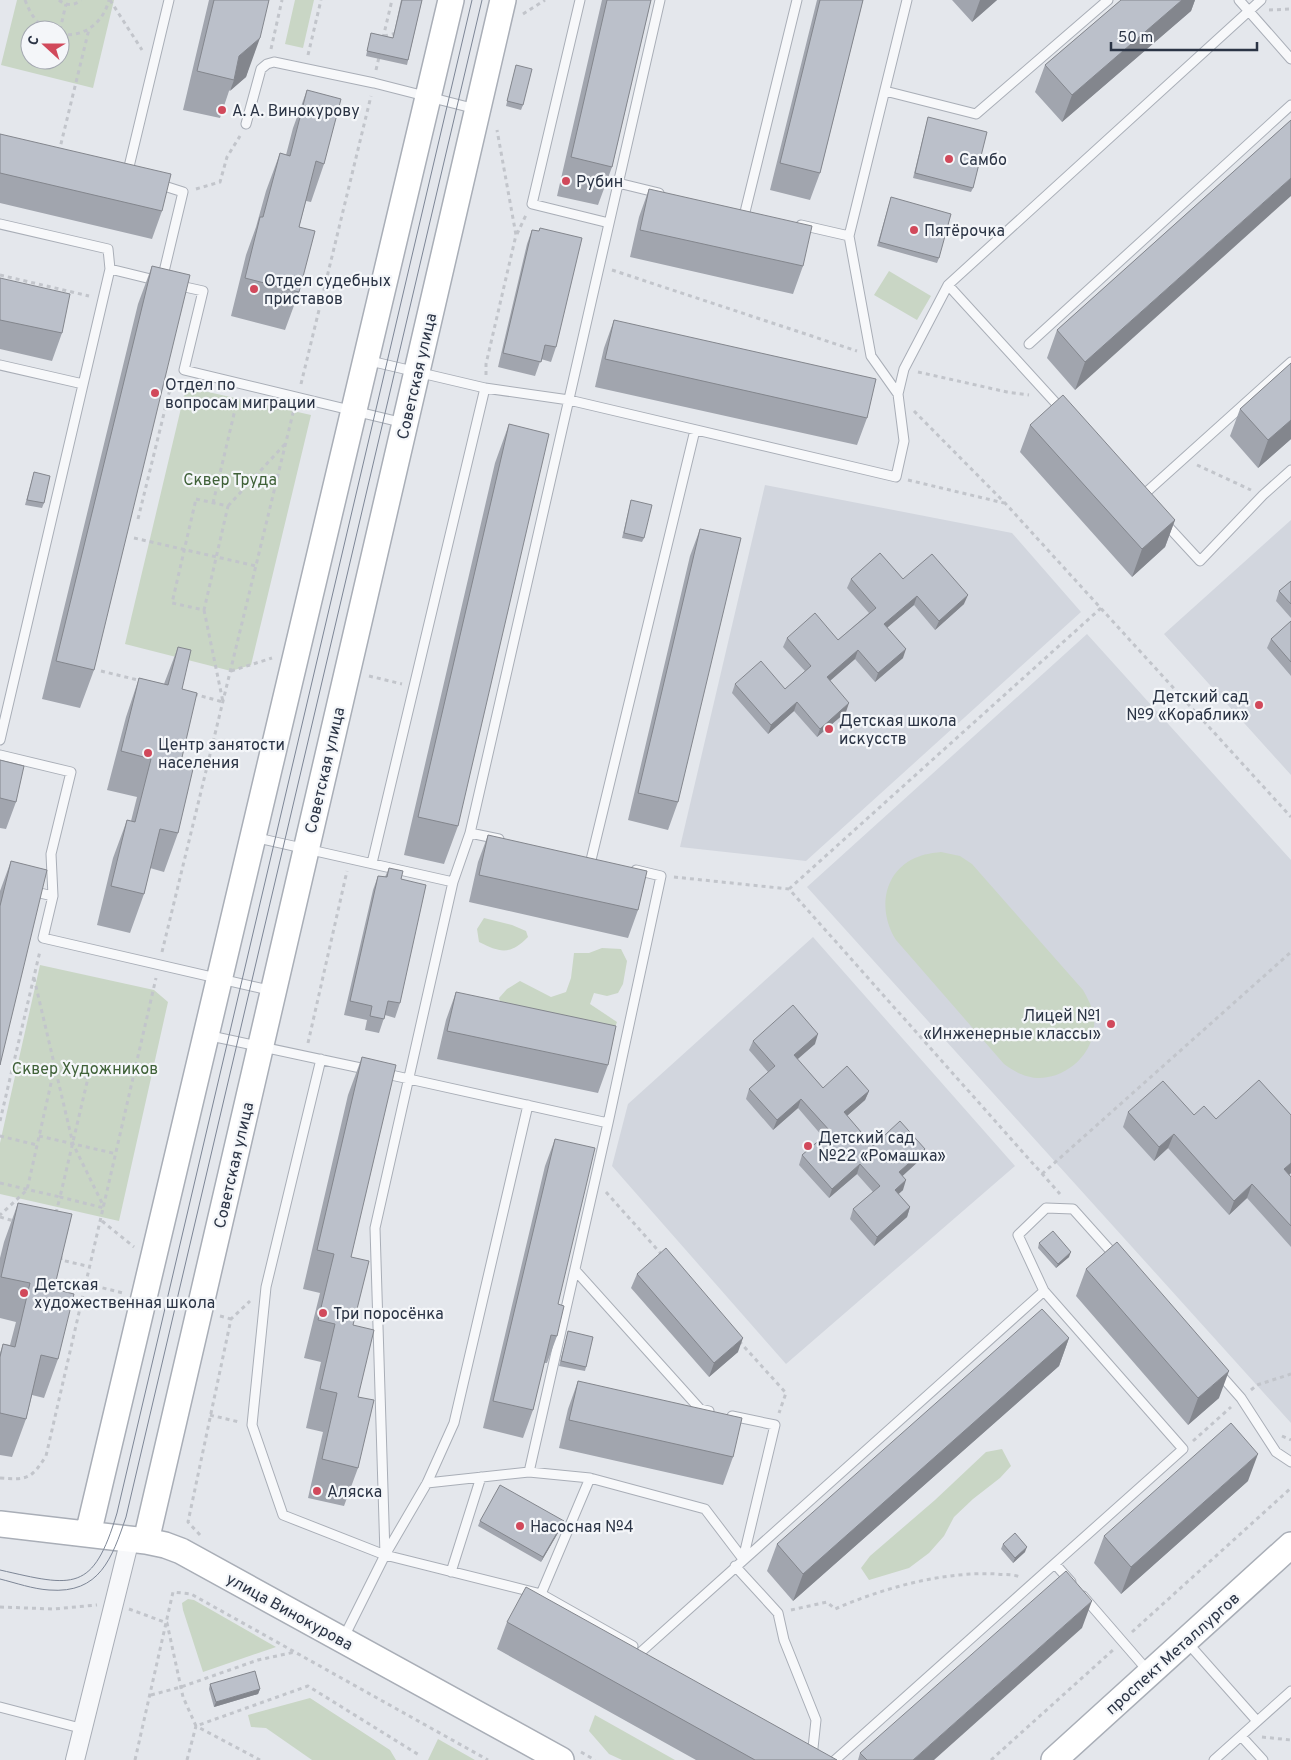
<svg xmlns="http://www.w3.org/2000/svg" width="1291" height="1760" font-family="Overpass,sans-serif">
  <style>
    .built { fill: #d2d6de }
    .green { fill: #c9d6c5; fill-rule: evenodd }
    .lines { fill: none; stroke-linecap: round; stroke-linejoin: round }
    .lane-casing { stroke: #a9aeb7; stroke-width: 11 }
    .street-casing { stroke: #a9aeb7; stroke-width: 20 }
    .secondary-casing { stroke: #a9aeb7; stroke-width: 28 }
    .path { stroke: #c2c5cb; stroke-width: 3; stroke-dasharray: 4 4; stroke-linecap: butt }
    .lane { stroke: #f7f8fa; stroke-width: 9 }
    .street { stroke: #f7f8fa; stroke-width: 18 }
    .secondary { stroke: #fff; stroke-width: 25 }
    .tram { stroke: #7d8696; stroke-width: 1 }
    .wall { fill: #a1a5ae }
    .shaded-wall { fill: #83868d }
    .building { fill: #bbc0ca; stroke: #83868d }
    .poi-dot { fill: #d1495b; stroke: #f4f6f9; stroke-width: 2 }
    .labels { text-anchor: middle; stroke-width: 4.5; stroke-linejoin: round; paint-order: stroke }
    .poi-label { font-size: 16px; fill: #2b3445; stroke: #f4f6f9; text-anchor: start }
    .street-label { font-size: 16px; fill: #2b3445; stroke: #f4f6f9 }
    .park-label { font-size: 16px; fill: #3f6138; stroke: #f4f6f9 }
  </style>
  <rect width="100%" height="100%" fill="#e4e7ec"/>
  <path class="built" d="M765 485 1012 533 1081 612 806 861 680 847Z
    M1291 520V775L1164 634Z
    M1087 634 1291 860V1423L807 887Z
    M813 937 1015 1166 786 1364 612 1166 628 1104Z"/>
  <path class="green" d="M17 0H114L93 88 1 65ZM30 30H60V60H30Z
    M295 0H314L303 48 285 44Z
    M889 271 931 296 917 320 874 295Z
    M186 387 311 415 251 665 231 671 125 644Z
    M941 852 960 856 972 864 1083 990C1088 999 1093 1008 1094 1019 1097 1050 1070 1077 1040 1078 1026 1078 1015 1072 1004 1064L896 940C878 912 882 873 915 858 924 854 932 853 941 852Z
    M484 918 512 925 526 931 528 937C510 955 501 953 479 942L477 929Z
    M602 948 621 949 627 961 623 984 618 993 607 996 594 993 590 1004 617 1022 609 1044 505 1018 499 998 507 989 520 981 551 997 566 992 571 978 574 953H589Z
    M40 965 154 990 168 1002 119 1221 0 1194V1143Z
    M1002 1449 1011 1466 1000 1478 973 1499 954 1517 944 1536 929 1553 909 1568 869 1580 861 1568 870 1556 935 1500 986 1452Z
    M188 1599 194 1600 276 1647 203 1672 183 1610 182 1603Z
    M310 1698 390 1750 396 1760H312L266 1728 251 1727 248 1715Z
    M595 1715 675 1760H622L609 1754 589 1731Z
    M438 1739 475 1760H428Z"/>
  <g class="lines">
    <defs>
      <path id="lane" d="M580 0 532 204 609 223
        M1239 0 1291 59
        M885 91 976 114 1108 0
        M246 124 261 69 267 64 274 62 374 83 476 109
        M127 175 169 0
        M618 183 659 193
        M158 184 183 192 162 280
        M745 212 797 0
        M0 224 108 249 110 269 0 740
        M801 225 849 236
        M110 269 159 281
        M176 285 203 291 184 370 404 423
        M948 285 1063 411
        M1029 344 1291 105
        M366 360 485 388 569 400 896 477 904 441 898 394 904 369 948 285 1261 0
        M0 365 83 384
        M898 394 871 356 849 236 907 0
        M1141 497 1291 362
        M1164 522 1200 561 1263 495 1291 470
        M0 755 71 772 51 854 53 896
        M470 833 499 839
        M253 837 453 882
        M591 860 695 430
        M372 863 485 388
        M31 891 53 896 43 938 273 991
        M206 1035 370 1070
        M321 1059 266 1287 252 1425 283 1515 385 1555 541 1594 633 1646
        M382 1073 608 1123
        M575 1270 700 1409 709 1411
        M1218 1372 1241 1398 1276 1452 1291 1462
        M732 1416 775 1425 743 1559
        M529 1472 608 1123 661 876 636 870
        M427 1483 529 1472 590 1478 705 1509 743 1559
        M385 1555 375 1228 453 882 470 833 660 0
        M1055 1564 1071 1582
        M735 1566 778 1613 784 1640 816 1720 813 1748
        M451 1572 481 1477
        M541 1594 590 1478
        M1083 1596 1148 1671
        M343 1639 385 1555 427 1483 454 1423 528 1105
        M1186 1641 1257 1721
        M642 1651 1044 1291
        M0 1707 84 1729
        M1241 1736 1263 1760
        M835 1760 1183 1449 1044 1291 1018 1235 1046 1208 1073 1209 1116 1257
        M1214 1760 1291 1691"/>
      <path id="street" d="M75 1760 130 1539"/>
      <path id="secondary" d="M0 1524 146 1541 165 1545 181 1551 561 1760
        M88 1534 451 0
        M146 1541 503 0
        M1054 1760 1291 1545"/>
    </defs>
    <use href="#lane" class="lane-casing"/>
    <use href="#street" class="street-casing"/>
    <use href="#secondary" class="secondary-casing"/>
    <path class="path" d="M25 0C30 13 35 22 48 30
      M59 0C66 6 74 6 81 0
      M110 0 142 50
      M1269 10 1291 9
      M523 14 545 0
      M60 30 66 4
      M60 34C84 38 103 23 109 0
      M384 36 397 33
      M383 38 392 0
      M271 49 282 0
      M308 55 321 0
      M376 70 379 57
      M59 152 89 29
      M196 189 220 182 227 157 240 136
      M517 234 526 215
      M612 270 857 351
      M0 275 89 296
      M918 372 1007 392 1029 395
      M486 375V364L516 235 497 130
      M301 384 371 96
      M914 411 1005 503 1291 817
      M1197 465 1251 490
      M908 480 1004 503
      M196 499 228 506 204 610 172 603Z
      M213 503 238 397
      M228 506 285 444
      M138 519 169 393 177 381
      M134 538 256 566
      M101 671 142 681
      M231 671 272 658
      M369 676 402 684
      M194 694 223 702 204 610
      M674 877 789 889 1060 1194
      M789 889 1101 608
      M162 952 294 409
      M34 978 73 1144 104 1207
      M308 1043 347 871
      M0 1121 40 951
      M0 1136 37 1145
      M39 1136 117 1154
      M1042 1174 1291 952
      M0 1183 60 1197 88 1078 54 1070 27 1190 0 1215
      M606 1192 663 1256
      M56 1213 60 1197 104 1208
      M0 1217 14 1221
      M102 1221 134 1247
      M61 1256V1260L91 1267
      M87 1284 123 1293
      M220 1316 231 1319
      M739 1341 786 1393 779 1413
      M1251 1390 1257 1385 1291 1374
      M210 1415 239 1422
      M1282 1436 1291 1440
      M1193 1441 1231 1407
      M0 1478C28 1480 31 1479 46 1456L156 978
      M200 1535 188 1522 231 1319 250 1301
      M0 1607 54 1609 97 1605
      M129 1609 167 1623 183 1697 196 1726 308 1686 419 1755
      M791 1610 827 1602 835 1609C883 1588 944 1571 997 1574 1005 1575 1013 1574 1020 1577
      M1132 1632 1291 1488
      M151 1695 181 1687 258 1660 295 1652
      M1262 1737 1291 1740
      M581 1752 595 1760
      M135 1760 173 1592 191 1594 488 1760
      M187 1760 196 1726 260 1760
      M991 1760 1113 1650"/>
    <use href="#lane" class="lane"/>
    <use href="#street" class="street"/>
    <use href="#secondary" class="secondary"/>
    <path class="tram" d="M0 1570C74 1587 93 1593 117 1513L472 0
      M0 1579C16 1583 33 1589 49 1590 100 1594 112 1558 126 1517L482 0"/>
  </g>
  <path class="wall" d="M209 0H269L246 77 229 91 220 118 183 110Z
    M401 0H422L407 65 366 56 371 33 393 38Z
    M602 0H651L612 167 598 205 557 196Z
    M817 0H863L820 173 810 200 770 190Z
    M952 0H997L972 22Z
    M1121 0H1195L1191 11 1062 122 1035 92 1045 65Z
    M516 65 523 105 521 110 506 106Z
    M307 90 324 164 311 202 306 201 299 227V292L285 330 231 316 246 255 256 227 266 191 280 153 286 155 293 128Z
    M928 117 973 188 971 192 913 178Z
    M1291 120 1075 390 1047 358 1057 330Z
    M0 134 162 211 152 239 0 203Z
    M649 189 803 266 793 294 630 257 639 217Z
    M891 197 939 258 937 263 877 246Z
    M532 230 556 347 551 362 541 359 535 376 498 367 527 244Z
    M152 266 94 670 80 708 42 699 138 304Z
    M0 278 62 333 52 361 0 349Z
    M614 320 867 418 857 445 595 387 604 348Z
    M1291 363V439L1258 468 1230 436 1240 409Z
    M509 424 458 826 444 864 404 855 495 463Z
    M1030 425 1175 520 1165 547 1132 577 1020 452Z
    M34 472 44 503 42 508 25 505Z
    M631 500 644 538 642 542 622 538Z
    M700 529 678 802 668 830 628 820 690 556Z
    M851 579H903L964 604 935 630 914 605 887 627 903 658 875 682 855 659 830 681 846 712 817 737 794 711 768 734 732 693 735 684 785 689 805 671 783 647 787 638 838 640 869 613 847 588Z
    M1291 581V618L1276 601 1279 591Z
    M1291 621V676L1267 648 1271 639Z
    M178 647 182 689 178 833 164 872 150 868 144 894 130 933 97 925 113 858 127 820 131 821 137 797 107 790 126 717 139 678 164 684Z
    M0 760 16 802 6 829 0 828Z
    M488 835 638 910 628 938 469 902 478 862Z
    M11 861 0 1065V891Z
    M389 868 401 879 400 1003 395 1018 385 1015 379 1033 365 1030 367 1020 344 1015 373 890 378 876 385 877Z
    M456 992 608 1065 598 1093 437 1059 446 1020Z
    M753 1041 815 1044 797 1059 823 1088 869 1091 865 1100 847 1116 873 1146 921 1159 902 1176 903 1190 898 1194 910 1207 907 1217 874 1246 850 1219 853 1209 873 1192 857 1174 829 1198 799 1165 802 1155 823 1137 798 1108 773 1130 746 1099 749 1089 768 1072 749 1050Z
    M362 1057 351 1257 353 1325 358 1397V1468L344 1506 308 1498 323 1432 306 1428 321 1362 304 1358 320 1293 303 1289 348 1095Z
    M1128 1112 1194 1115 1216 1119 1291 1115V1173L1289 1175 1291 1177V1247L1247 1198 1229 1215 1168 1148 1154 1161 1123 1127Z
    M555 1139 558 1304 557 1336 547 1363H544L533 1410 523 1438 483 1428 545 1166Z
    M18 1203 54 1289 58 1359 44 1398 32 1395 26 1419 12 1457 0 1455V1353L3 1344 10 1345 16 1322 0 1318V1258L4 1242Z
    M1039 1243 1069 1257 1056 1268 1038 1248Z
    M1086 1269 1219 1398 1188 1425 1076 1296Z
    M637 1274 738 1352 709 1377 631 1288Z
    M568 1331 586 1367 585 1371 559 1366Z
    M1069 1338 1059 1366 793 1601 767 1571 777 1544Z
    M578 1381 733 1457 723 1485 559 1448 568 1409Z
    M1248 1481 1121 1594 1094 1563 1104 1536Z
    M480 1521 562 1526 541 1562 478 1526Z
    M1003 1544 1025 1552 1013 1563 1001 1549Z
    M507 1622 837 1760H696L497 1649Z
    M210 1684 260 1689 258 1694 214 1707 209 1689Z
    M860 1753 867 1760H858Z"/>
  <path class="shaded-wall" d="M980 0H997L972 22Z
    M1182 0H1195L1191 11 1062 122 1072 95Z
    M260 38 246 77 230 91 234 80 239 56Z
    M1291 178V196L1075 390 1085 362Z
    M1291 420V439L1258 468 1268 440Z
    M1175 520 1165 547 1132 577 1142 549Z
    M968 595 964 604 935 630 939 621Z
    M917 596 914 605 881 633 884 624Z
    M906 649 903 658 875 682 878 673Z
    M858 650 855 659 824 686 827 677Z
    M797 702 794 711 768 734 771 725Z
    M849 703 846 712 817 737 820 729Z
    M818 1034 815 1044 791 1065 794 1055Z
    M869 1091 865 1100 840 1122 844 1112Z
    M801 1099 798 1108 773 1130 777 1120Z
    M1174 1134 1168 1148 1154 1161 1159 1147Z
    M925 1149 921 1159 896 1182 899 1172Z
    M1291 1163V1173L1279 1184 1284 1169Z
    M860 1164 857 1174 829 1198 832 1189Z
    M906 1180 903 1190 892 1200 895 1190Z
    M1252 1184 1247 1198 1229 1215 1234 1201Z
    M910 1207 907 1217 874 1246 877 1237Z
    M1071 1252 1069 1257 1056 1268 1058 1264Z
    M743 1338 738 1352 709 1377 714 1363Z
    M1069 1338 1059 1366 793 1601 803 1574Z
    M1229 1371 1219 1398 1188 1425 1198 1398Z
    M1258 1454 1248 1481 1121 1594 1131 1567Z
    M564 1521 562 1526 541 1562 543 1557Z
    M1027 1547 1025 1552 1013 1563 1015 1558Z
    M1092 1601 1082 1628 934 1760H913Z
    M260 1689 258 1694 214 1707 216 1702Z"/>
  <path class="building" d="M214 0H269L260 38 239 56 234 80 197 71Z
    M402 0H422L408 60 367 51 371 33 393 38Z
    M607 0H651L612 167 571 157Z
    M820 0H863L820 173 780 163Z
    M1121 0H1182L1072 95 1045 65Z
    M516 65 532 69 523 105 507 101Z
    M307 90 341 99 324 164 316 161 299 227 315 231 299 292 245 278 260 217H263L280 153 290 156Z
    M928 117 987 132 973 188 915 173Z
    M1291 120V178L1085 362 1057 330Z
    M0 134 171 174 162 211 0 173Z
    M649 189 812 226 803 266 640 230Z
    M891 197 951 214 939 258 879 242Z
    M540 228 582 238 556 347 545 345 541 362 503 353 532 230 539 231Z
    M152 266 190 275 94 670 56 661Z
    M0 278 70 294 62 333 0 320Z
    M614 320 876 379 867 418 605 359Z
    M1291 363V420L1268 440 1240 409Z
    M1063 395 1175 520 1142 549 1030 425Z
    M509 424 549 434 458 826 418 817Z
    M34 472 50 476 44 503 27 500Z
    M631 500 652 505 644 538 624 533Z
    M700 529 741 538 678 802 638 793Z
    M880 553 903 579 932 554 968 595 939 621 917 596 884 624 906 649 878 673 858 650 827 677 849 703 820 729 797 702 771 725 735 684 761 661 785 689 811 666 787 638 815 613 838 640 876 608 851 579Z
    M1291 581V604L1279 591Z
    M1291 621V662L1271 639Z
    M178 647 191 650 182 689 197 693 180 766 193 769 178 833 160 829 144 894 111 886 127 820 135 822 151 759 121 751 139 678 168 685Z
    M0 760 24 766 16 802 0 798Z
    M488 835 647 871 638 910 479 875Z
    M11 861 47 870 0 1065V906Z
    M389 868 403 871 401 879 426 885 400 1003 388 1001 384 1019 370 1016 372 1006 350 1001 378 876 387 877Z
    M456 992 616 1026 608 1065 447 1031Z
    M793 1005 818 1034 794 1055 823 1088 847 1066 869 1091 844 1112 873 1146 900 1121 925 1149 899 1172 906 1180 895 1190 910 1207 877 1237 853 1209 880 1186 860 1164 832 1189 802 1155 830 1131 801 1099 777 1120 749 1089 775 1066 753 1041Z
    M362 1057 396 1065 351 1257 369 1261 353 1325 374 1330 358 1397 374 1400 358 1468 322 1459 337 1393 320 1389 335 1324 318 1320 334 1254 317 1250Z
    M1259 1080 1291 1115V1163L1284 1169 1291 1177V1226L1252 1184 1234 1201 1174 1134 1159 1147 1128 1112 1163 1081 1194 1115 1204 1106 1216 1119Z
    M555 1139 595 1148 558 1304 564 1306 557 1336 551 1335 533 1410 493 1401Z
    M18 1203 72 1214 54 1289 74 1294 58 1359 41 1355 26 1419 0 1413V1357L3 1344 15 1347 30 1283 1 1277Z
    M1053 1231 1071 1252 1058 1264 1039 1243Z
    M1117 1242 1229 1371 1198 1398 1086 1269Z
    M666 1248 743 1338 714 1363 637 1274Z
    M1042 1309 1069 1338 803 1574 777 1544Z
    M568 1331 593 1337 586 1367 561 1361Z
    M578 1381 742 1418 733 1457 569 1420Z
    M1231 1423 1258 1454 1131 1567 1104 1536Z
    M500 1485 564 1521 543 1557 480 1521Z
    M1015 1533 1027 1547 1015 1558 1003 1544Z
    M1066 1571 1092 1601 913 1760H867L860 1753Z
    M526 1587 837 1760H755L507 1622Z
    M255 1671 260 1689 216 1702 210 1684Z"/>
  <g class="poi-dot">
    <circle cx="222" cy="110" r="5"/>
    <circle cx="949" cy="159" r="5"/>
    <circle cx="566" cy="181" r="5"/>
    <circle cx="914" cy="230" r="5"/>
    <circle cx="254" cy="289" r="5"/>
    <circle cx="155" cy="393" r="5"/>
    <circle cx="1259" cy="705" r="5"/>
    <circle cx="829" cy="729" r="5"/>
    <circle cx="148" cy="753" r="5"/>
    <circle cx="1111" cy="1024" r="5"/>
    <circle cx="808" cy="1146" r="5"/>
    <circle cx="24" cy="1293" r="5"/>
    <circle cx="323" cy="1313" r="5"/>
    <circle cx="317" cy="1491" r="5"/>
    <circle cx="520" cy="1526" r="5"/>
  </g>
  <g class="labels">
    <g class="poi-label">
      <text x="232" y="116">А. А. Винокурову</text>
      <text x="959" y="165">Самбо</text>
      <text x="576" y="187">Рубин</text>
      <text x="924" y="236">Пятёрочка</text>
      <text x="264" y="286">Отдел судебных<tspan x="264" dy="18">приставов</tspan></text>
      <text x="165" y="390">Отдел по<tspan x="165" dy="18">вопросам миграции</tspan></text>
      <text x="1249" y="702" text-anchor="end">Детский сад<tspan x="1249" dy="18">№9 «Кораблик»</tspan></text>
      <text x="839" y="726">Детская школа<tspan x="839" dy="18">искусств</tspan></text>
      <text x="158" y="750">Центр занятости<tspan x="158" dy="18">населения</tspan></text>
      <text x="1101" y="1021" text-anchor="end">Лицей №1<tspan x="1101" dy="18">«Инженерные классы»</tspan></text>
      <text x="818" y="1143">Детский сад<tspan x="818" dy="18">№22 «Ромашка»</tspan></text>
      <text x="34" y="1290">Детская<tspan x="34" dy="18">художественная школа</tspan></text>
      <text x="333" y="1319">Три поросёнка</text>
      <text x="327" y="1497">Аляска</text>
      <text x="530" y="1532">Насосная №4</text>
    </g>
    <g class="street-label">
      <text transform="translate(416 376) rotate(-77)" y="6">Советская улица</text>
      <text transform="translate(324 770) rotate(-77)" y="6">Советская улица</text>
      <text transform="translate(233 1165) rotate(-77)" y="6">Советская улица</text>
      <text transform="translate(290 1611) rotate(29)" y="6">улица Винокурова</text>
      <text transform="translate(1172 1653) rotate(-42)" y="6">проспект Металлургов</text>
    </g>
    <g class="park-label">
      <text x="230" y="485">Сквер Труда</text>
      <text x="85" y="1074">Сквер Художников</text>
    </g>
  </g>
  <g transform="translate(45 45) rotate(291)"><circle r="24" fill="#f4f6f9" stroke="#a4a8b1"/>
  <path d="M0-4L9 19L0 12L-9 19Z" fill="#d1495b"/>
  <text y="-8" font-size="14" font-weight="bold" text-anchor="middle" fill="#2b3445">С</text>
  </g>
  <path d="M1111 42v8h146v-8" fill="none" stroke="#2b3445" stroke-width="2.5"/>
  <text x="1118" y="42" font-size="15" fill="#2b3445" stroke="#f4f6f9" stroke-width="4" paint-order="stroke">50 m</text>
</svg>
